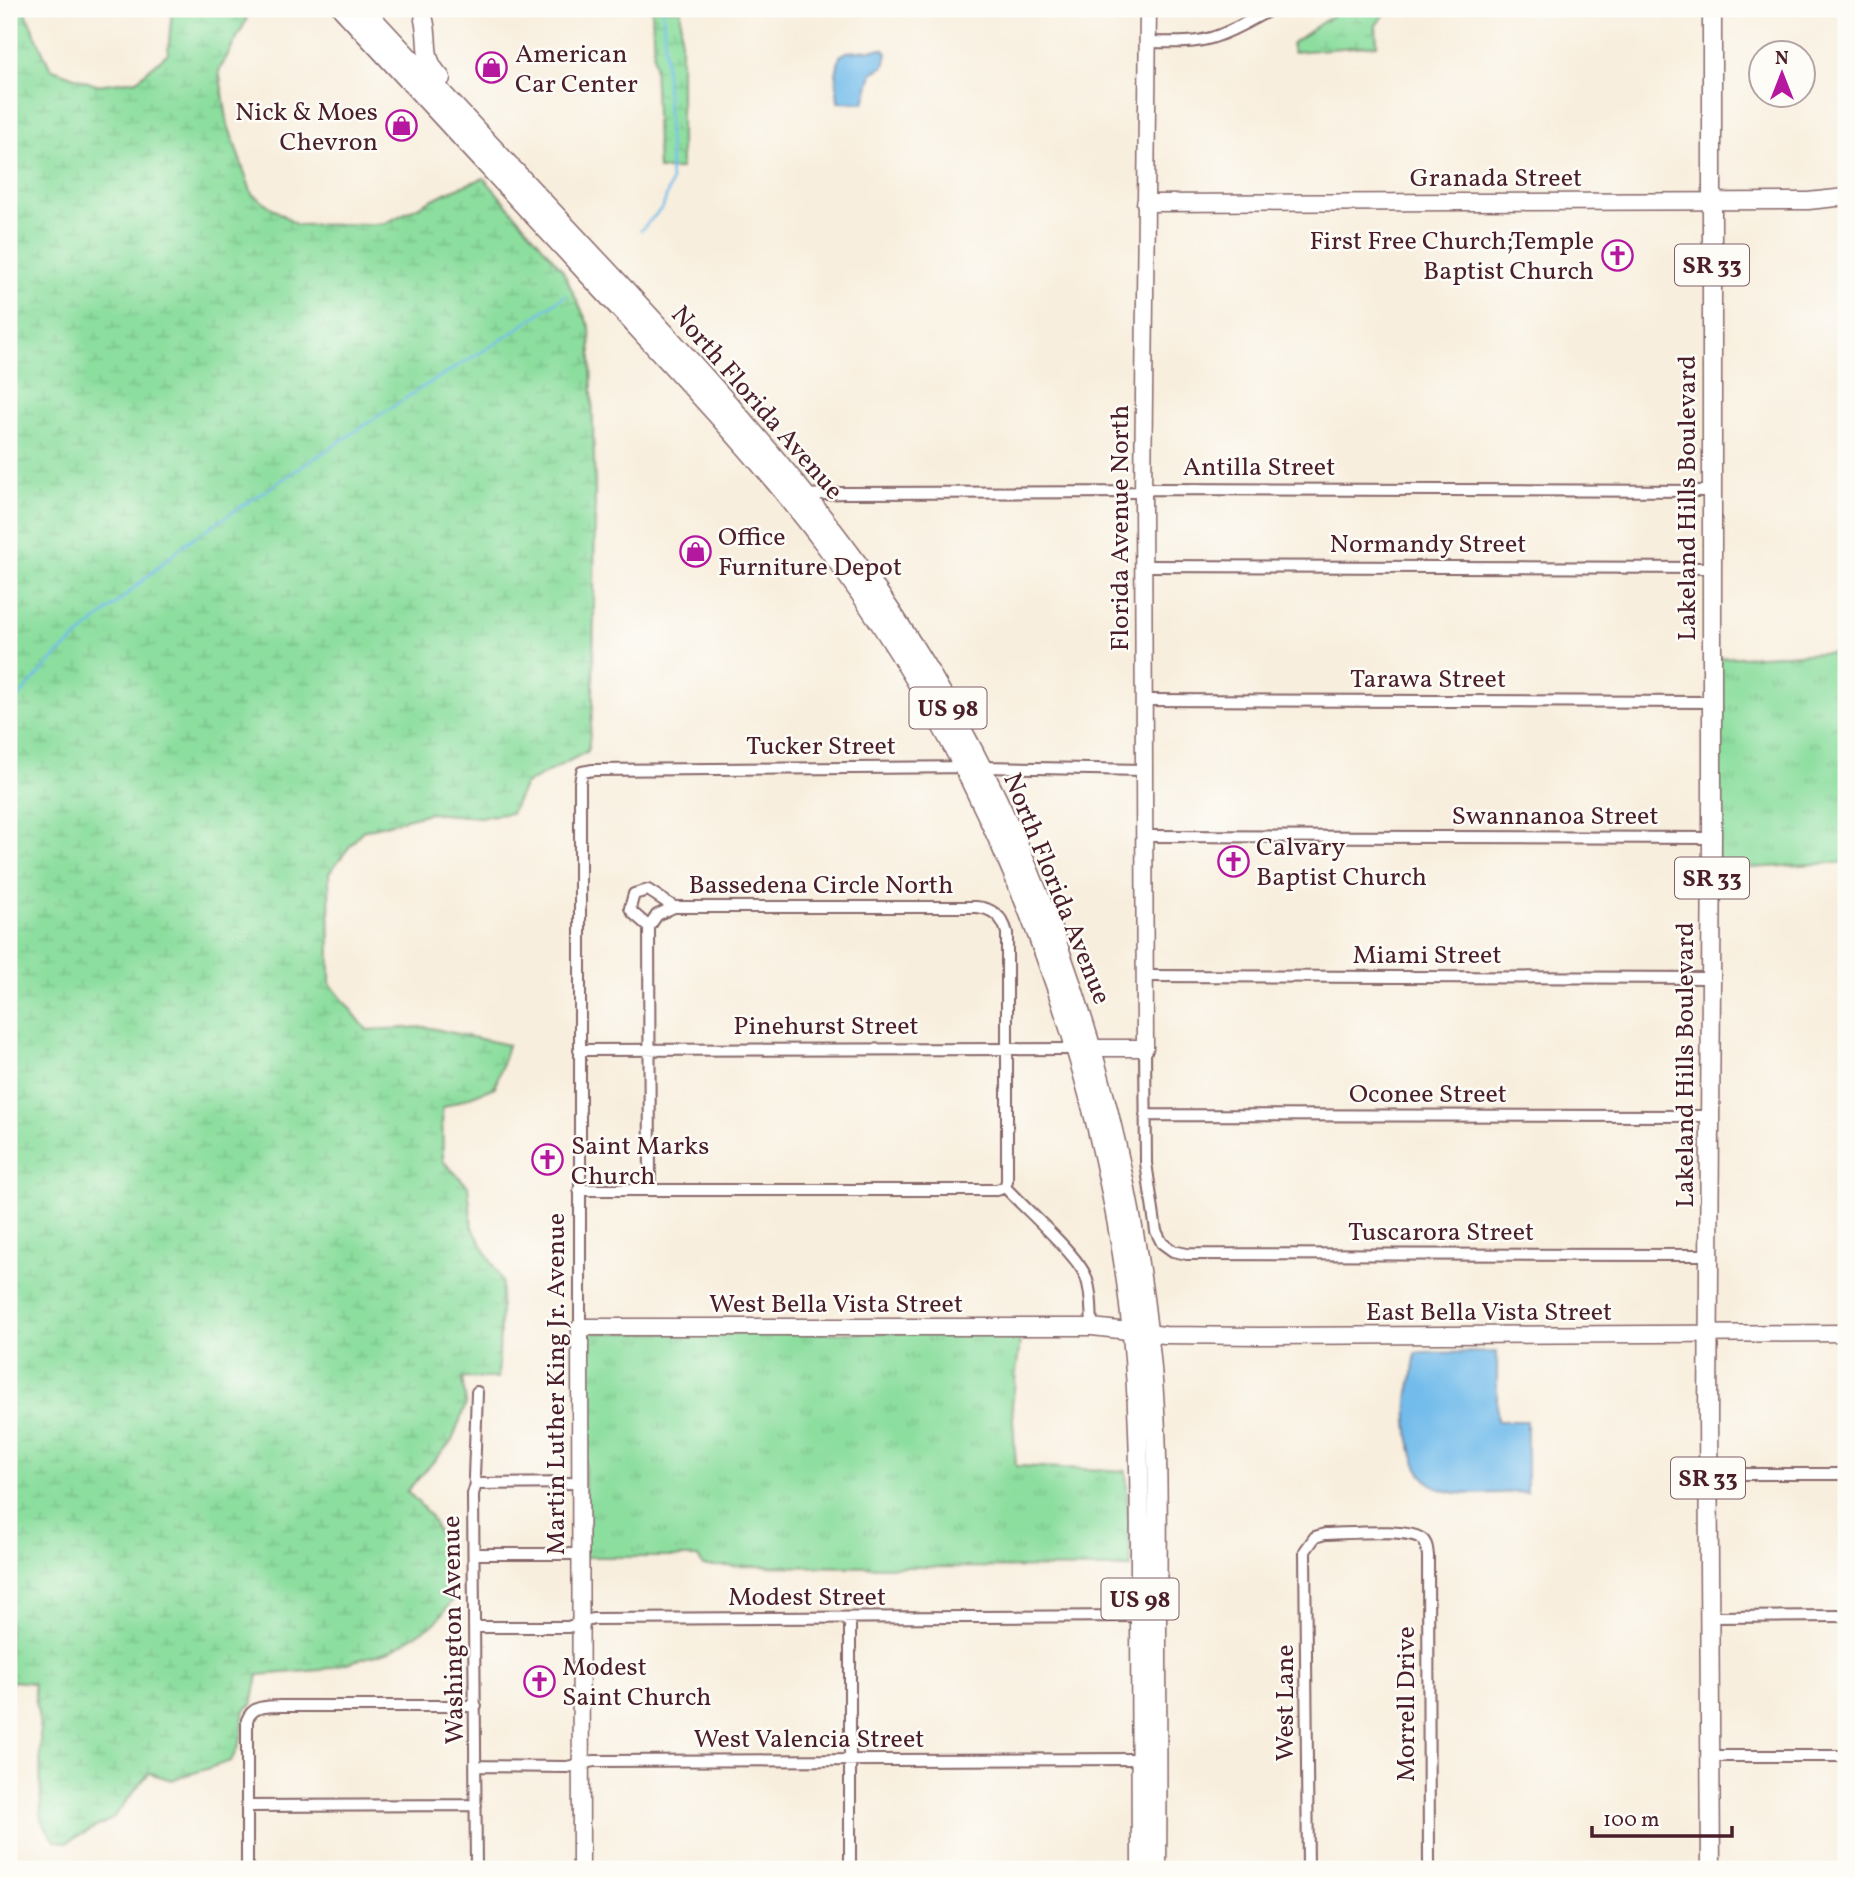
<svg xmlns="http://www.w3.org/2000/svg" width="1855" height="1878" font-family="Vollkorn,serif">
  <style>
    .wetland { fill: url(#wetland-marsh); stroke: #6b7e65; stroke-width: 2 }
    .park { fill: url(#park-tufts); stroke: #6b7e65; stroke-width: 2 }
    .water { fill: #72bceb; stroke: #5e6e8b; stroke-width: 2 }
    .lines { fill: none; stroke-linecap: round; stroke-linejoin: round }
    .stream { stroke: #72bceb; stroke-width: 2.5 }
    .street-casing { stroke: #876769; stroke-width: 14 }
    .secondary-casing { stroke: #876769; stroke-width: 19 }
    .primary-casing { stroke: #876769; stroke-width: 21 }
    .street { stroke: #fff; stroke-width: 10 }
    .secondary { stroke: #fff; stroke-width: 16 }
    .primary { stroke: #fff; stroke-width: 18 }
    .labels { text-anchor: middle; stroke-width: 5; stroke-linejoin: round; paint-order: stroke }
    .shield { fill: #fdfcf7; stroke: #806168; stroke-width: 2 }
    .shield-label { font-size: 24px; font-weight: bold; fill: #4a1f2b }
    .poi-label { font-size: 26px; fill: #4a1f2b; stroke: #fdfcf7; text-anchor: start }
    .street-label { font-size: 26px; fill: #4a1f2b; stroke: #fdfcf7 }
  </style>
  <defs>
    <pattern id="wetland-marsh" width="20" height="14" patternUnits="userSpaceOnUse" patternTransform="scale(1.75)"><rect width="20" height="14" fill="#8cde9f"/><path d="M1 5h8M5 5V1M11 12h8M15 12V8" fill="none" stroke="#7abe89"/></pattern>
    <pattern id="park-tufts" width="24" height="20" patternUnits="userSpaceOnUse" patternTransform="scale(1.75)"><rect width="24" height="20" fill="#8cde9f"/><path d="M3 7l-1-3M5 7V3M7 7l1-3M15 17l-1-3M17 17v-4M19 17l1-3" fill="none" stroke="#7abe89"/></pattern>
  </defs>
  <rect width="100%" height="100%" fill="#fdfcf7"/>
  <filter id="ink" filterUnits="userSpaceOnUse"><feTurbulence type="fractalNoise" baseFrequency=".0143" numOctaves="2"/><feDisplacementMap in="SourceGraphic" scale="14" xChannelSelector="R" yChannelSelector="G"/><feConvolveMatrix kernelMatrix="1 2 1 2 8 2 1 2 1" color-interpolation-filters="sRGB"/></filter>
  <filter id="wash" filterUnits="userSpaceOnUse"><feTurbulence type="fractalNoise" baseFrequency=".00686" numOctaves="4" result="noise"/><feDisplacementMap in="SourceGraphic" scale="28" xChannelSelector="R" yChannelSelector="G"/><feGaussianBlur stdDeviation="1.57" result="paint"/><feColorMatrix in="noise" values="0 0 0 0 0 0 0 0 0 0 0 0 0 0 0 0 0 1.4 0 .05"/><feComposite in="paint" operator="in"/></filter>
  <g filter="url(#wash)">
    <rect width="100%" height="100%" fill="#f8eedd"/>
    <path class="wetland" d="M9 9H24L50 68 96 85 137 80 168 53 172 9H247L246 21 219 71 228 125 252 194 297 225 384 224 447 192 484 178 562 269 590 328 595 491 593 706 588 751 525 784 511 813 479 817 429 813 362 831 329 873 330 984 367 1030 426 1027 508 1045 495 1087 442 1108 443 1161 468 1186 472 1227 502 1281 498 1378H462L466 1404 452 1441 407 1491 429 1514 443 1541 453 1600 435 1623 390 1651 321 1670 258 1675 252 1705C239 1710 244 1722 242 1734 241 1743 235 1753 231 1761L172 1780 149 1773 112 1819 67 1842 55 1841 41 1820 40 1726 33 1683 13 1681 9 1686Z
      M652 9H681V169H658Z
      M1347 9H1389L1376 25 1377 45 1293 52 1291 44 1336 13Z"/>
    <path class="park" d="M1846 652V862L1717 870V658Z
      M584 1333H1021L1012 1405 1016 1466 1126 1471 1131 1568 703 1566 698 1557H585Z"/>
    <path class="water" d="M883 49 887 53 884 66 872 73 864 103 838 102 836 74 840 56 847 52Z
      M1497 1352V1421H1527V1492C1458 1493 1413 1509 1408 1422 1407 1404 1408 1396 1412 1379 1414 1370 1413 1362 1417 1353Z"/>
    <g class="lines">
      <path class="stream" d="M641 230 663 207 671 182 663 9
        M9 707 57 655 186 543 418 390 503 339 566 295"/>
    </g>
  </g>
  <g filter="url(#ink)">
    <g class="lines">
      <defs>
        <path id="street" d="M1149 42C1169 42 1191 44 1211 38 1233 32 1252 19 1272 9
          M807 495 843 493 1143 492 1153 489 1712 491
          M1144 566 1712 568
          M1144 700 1712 702
          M1145 836 1712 838
          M649 927 633 913 630 908 634 894 648 890 674 907
          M1143 976 1711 978
          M1145 1048 1146 1163 1156 1231 1162 1243 1173 1251 1187 1254 1709 1255
          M579 1050 1074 1049
          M1145 1115 1711 1116
          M1005 1187C1024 1208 1077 1254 1086 1277 1092 1293 1091 1310 1092 1327
          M579 1190H997L1005 1187
          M650 1190 649 927 657 915 674 907H976C992 908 1003 917 1007 933V1181L1005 1187
          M580 1327V783L582 772 593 770 981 767 1144 770
          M1708 1474H1846
          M476 1484 580 1483
          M475 1554H580
          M1709 1617 1846 1616
          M845 1619 850 1623V1869
          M475 1627H568L593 1619 1140 1616
          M1710 1756H1846
          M477 1766 567 1767 594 1761 1141 1759
          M247 1806 476 1805
          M247 1869V1720C253 1705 266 1707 280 1706H476
          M476 1869 473 1494 476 1484 474 1477 477 1392
          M1308 1869 1305 1551 1315 1537 1325 1534C1345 1534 1410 1527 1423 1540 1428 1545 1427 1550 1428 1556L1429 1869"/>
        <path id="secondary" d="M1145 203 1808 201 1846 197
          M1091 1048H1145L1143 492 1148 9
          M581 1869 580 1327H1092L1165 1335 1259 1336 1846 1333"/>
        <path id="primary" d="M342 9C433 108 525 206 616 305 688 383 761 460 825 545 980 752 1081 1000 1122 1254 1141 1374 1140 1493 1140 1614 1140 1699 1141 1784 1141 1869
          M364 9C446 97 528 185 610 273 699 369 787 465 864 572 1024 795 1119 1067 1149 1339 1160 1434 1158 1530 1157 1625 1157 1707 1158 1788 1157 1869
          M424 20C430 45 421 57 441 78
          M1711 1869 1708 1416 1712 838V9"/>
      </defs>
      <use href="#street" class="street-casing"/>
      <use href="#secondary" class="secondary-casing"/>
      <use href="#primary" class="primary-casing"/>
      <use href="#street" class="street"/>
      <use href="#secondary" class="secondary"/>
      <use href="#primary" class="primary"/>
    </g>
  </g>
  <defs>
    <symbol id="shop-ring" viewBox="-11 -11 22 22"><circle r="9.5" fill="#fdfcf7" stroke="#b5179e" stroke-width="1.5"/><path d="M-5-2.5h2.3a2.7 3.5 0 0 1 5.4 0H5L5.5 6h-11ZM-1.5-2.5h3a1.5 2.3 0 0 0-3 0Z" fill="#b5179e"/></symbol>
    <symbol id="church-ring" viewBox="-11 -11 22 22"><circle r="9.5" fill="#fdfcf7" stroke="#b5179e" stroke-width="1.5"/><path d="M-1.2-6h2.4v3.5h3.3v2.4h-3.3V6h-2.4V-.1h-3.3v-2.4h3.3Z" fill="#b5179e"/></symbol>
  </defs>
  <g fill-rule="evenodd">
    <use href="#shop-ring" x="474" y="50" width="35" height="35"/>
    <use href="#shop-ring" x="384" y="108" width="35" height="35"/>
    <use href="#church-ring" x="1600" y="238" width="35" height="35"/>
    <use href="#shop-ring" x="678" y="534" width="35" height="35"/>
    <use href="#church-ring" x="1216" y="844" width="35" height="35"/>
    <use href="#church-ring" x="530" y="1142" width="35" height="35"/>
    <use href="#church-ring" x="522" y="1664" width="35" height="35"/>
  </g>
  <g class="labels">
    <g class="shield">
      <rect x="1675" y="244.5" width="74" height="41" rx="5"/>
      <rect x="909.5" y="687.5" width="77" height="41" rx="5"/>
      <rect x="1675" y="857.5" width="74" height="41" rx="5"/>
      <rect x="1671" y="1457.5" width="74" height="41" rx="5"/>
      <rect x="1101.5" y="1578.5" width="77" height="41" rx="5"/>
    </g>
    <g class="shield-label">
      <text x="1712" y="273">SR 33</text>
      <text x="948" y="716">US 98</text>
      <text x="1712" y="886">SR 33</text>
      <text x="1708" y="1486">SR 33</text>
      <text x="1140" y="1607">US 98</text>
    </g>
    <g class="poi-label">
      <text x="515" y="62">American<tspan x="515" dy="30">Car Center</tspan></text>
      <text x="378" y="120" text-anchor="end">Nick &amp; Moes<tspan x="378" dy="30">Chevron</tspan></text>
      <text x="1594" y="249" text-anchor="end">First Free Church;Temple<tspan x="1594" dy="30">Baptist Church</tspan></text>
      <text x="718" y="545">Office<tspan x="718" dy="30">Furniture Depot</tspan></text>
      <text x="1256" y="855">Calvary<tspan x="1256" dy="30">Baptist Church</tspan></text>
      <text x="571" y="1154">Saint Marks<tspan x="571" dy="30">Church</tspan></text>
      <text x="562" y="1675">Modest<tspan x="562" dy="30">Saint Church</tspan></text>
    </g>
    <g class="street-label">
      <text x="1496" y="186">Granada Street</text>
      <text transform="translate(758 402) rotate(49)" y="9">North Florida Avenue</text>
      <text x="1259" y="475">Antilla Street</text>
      <text transform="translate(1686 498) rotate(-90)" y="9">Lakeland Hills Boulevard</text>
      <text transform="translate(1119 528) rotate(-90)" y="9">Florida Avenue North</text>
      <text x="1428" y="552">Normandy Street</text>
      <text x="1428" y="687">Tarawa Street</text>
      <text x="821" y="754">Tucker Street</text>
      <text x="1555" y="824">Swannanoa Street</text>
      <text x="821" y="893">Bassedena Circle North</text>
      <text transform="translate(1058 888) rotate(68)" y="9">North Florida Avenue</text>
      <text x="1427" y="963">Miami Street</text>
      <text x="826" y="1034">Pinehurst Street</text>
      <text transform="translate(1684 1065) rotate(-90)" y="9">Lakeland Hills Boulevard</text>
      <text x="1428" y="1102">Oconee Street</text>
      <text x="1441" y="1240">Tuscarora Street</text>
      <text x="836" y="1312">West Bella Vista Street</text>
      <text x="1489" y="1320">East Bella Vista Street</text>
      <text transform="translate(555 1384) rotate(-90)" y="9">Martin Luther King Jr. Avenue</text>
      <text x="807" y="1605">Modest Street</text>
      <text transform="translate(452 1630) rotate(-91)" y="9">Washington Avenue</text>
      <text transform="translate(1284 1703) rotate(-90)" y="9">West Lane</text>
      <text transform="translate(1405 1704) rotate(-90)" y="9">Morrell Drive</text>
      <text x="809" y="1747">West Valencia Street</text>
    </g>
  </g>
  <rect width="1855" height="1878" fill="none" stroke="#fdfcf7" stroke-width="35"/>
  <g transform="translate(1782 74)"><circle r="33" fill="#fdfcf7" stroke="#b5a4a5" stroke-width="2"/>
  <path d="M0-5L12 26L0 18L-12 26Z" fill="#b5179e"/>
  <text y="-10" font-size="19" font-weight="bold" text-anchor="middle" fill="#4a1f2b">N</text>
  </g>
  <path d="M1592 1826v10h140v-10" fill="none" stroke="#4a1f2b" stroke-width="3.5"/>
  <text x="1603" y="1826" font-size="21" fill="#4a1f2b" stroke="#fdfcf7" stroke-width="5" paint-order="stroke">100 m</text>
</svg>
